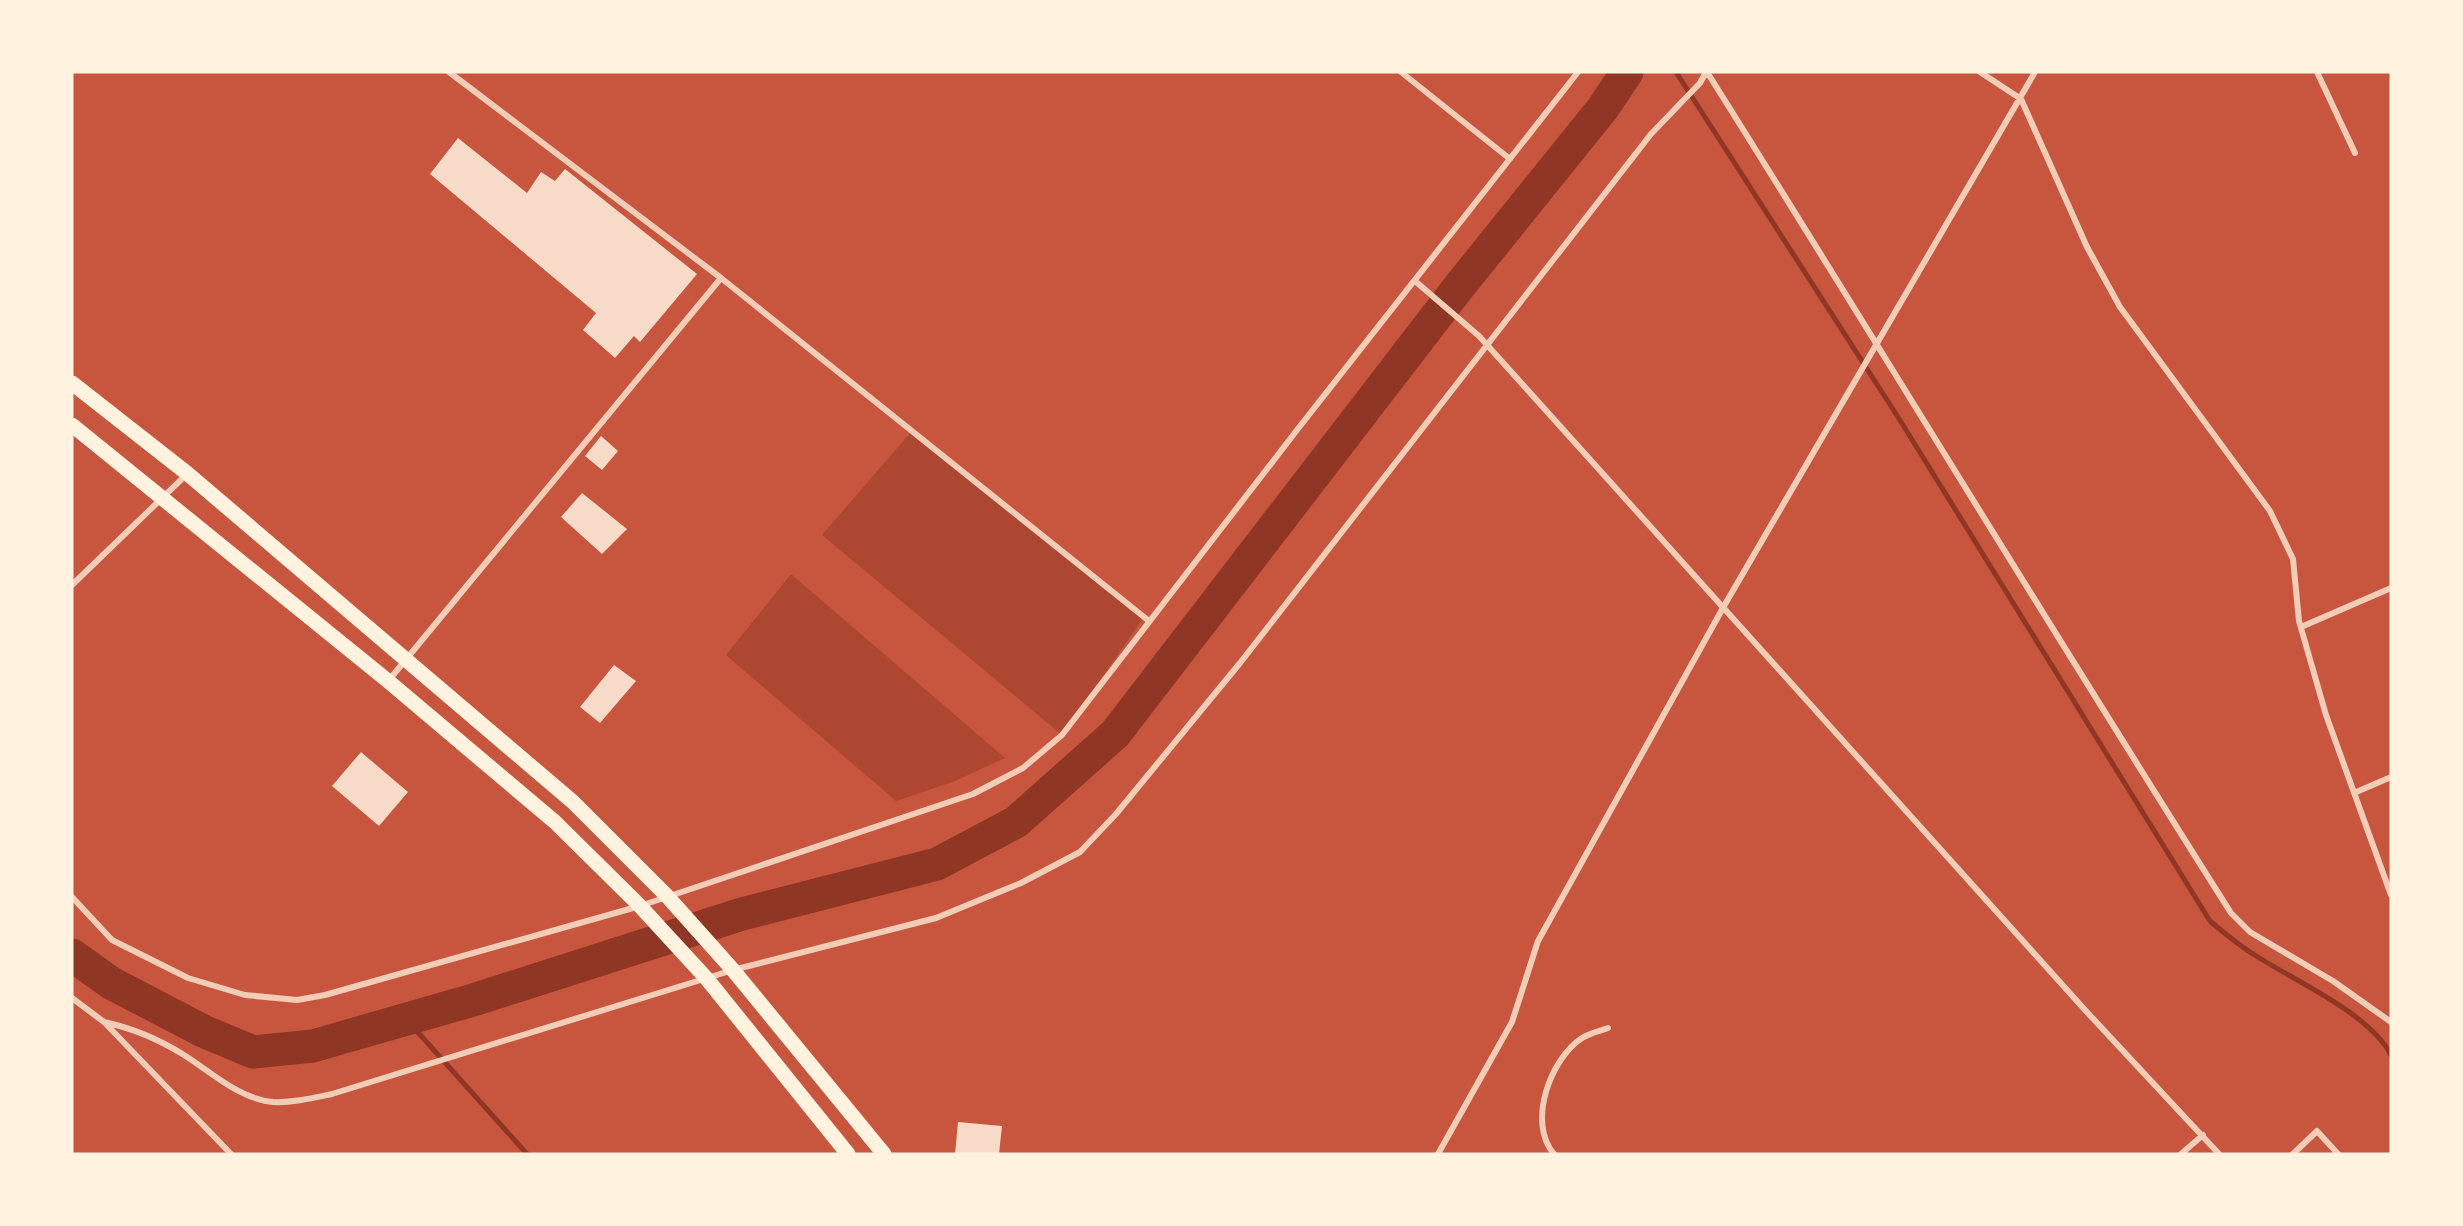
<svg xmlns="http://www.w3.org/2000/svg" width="2463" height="1226" font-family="Cabin,sans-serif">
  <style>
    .green { fill: #ae4732 }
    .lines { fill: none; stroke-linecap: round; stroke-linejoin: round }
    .stream { stroke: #8f3625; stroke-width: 5 }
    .river { stroke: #8f3625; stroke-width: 33 }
    .building { fill: #f7dbc8 }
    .minor { stroke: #f1ccb7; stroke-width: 6 }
    .primary { stroke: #fff3e0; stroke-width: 15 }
  </style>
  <rect width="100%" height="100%" fill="#c8553d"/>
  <path class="green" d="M912 431 1144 617 1062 735 822 535Z
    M791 574 1005 758 955 781 896 801 726 655Z"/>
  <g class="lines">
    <path class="stream" d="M1676 72 1898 417 2210 921C2223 932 2236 943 2250 952 2290 979 2369 1012 2391 1055
      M406 1019 527 1154"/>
    <path class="river" d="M72 955 111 983 203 1031 253 1052 313 1046 473 1000 742 914 937 864 1016 822 1115 734 1458 288 1603 108 1627 72"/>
  </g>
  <path class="building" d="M458 138 527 193 541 172 555 181 565 169 697 274 640 342 634 336 615 358 583 330 596 313 430 174Z
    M601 436 618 451 602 470 585 456Z
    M582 493 627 529 602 554 561 517Z
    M614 665 636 681 600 723 580 707Z
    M361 752 408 792 379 826 332 786Z
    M958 1122 1002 1126 999 1154H955Z"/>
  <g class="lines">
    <path class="minor" d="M449 72 721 278 1149 621
      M1401 72 1510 159
      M1707 72C1883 352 2054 634 2231 913L2250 932 2333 981 2391 1022
      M1980 72 2021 99 2087 247 2120 307 2270 511 2293 559 2299 621 2326 715 2391 895
      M2317 72 2355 153
      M1415 281 1479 336 2085 1010 2219 1154
      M72 585 187 474
      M2301 627 2391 588
      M389 680 721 278
      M2354 793 2391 777
      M72 897 112 940 188 978 245 995 297 1000 325 995 640 906 973 794 1023 768 1062 735 1297 430 1578 72
      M72 998 104 1022 231 1154
      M104 1022C132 1028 160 1040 184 1055 211 1072 239 1099 273 1102 292 1103 313 1098 332 1094L733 970 936 918 1021 883 1080 852 1116 814 1240 663 1651 134 1700 83 1706 72
      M1438 1154 1512 1022 1538 941 1724 606 2035 72
      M1554 1154C1527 1123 1550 1059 1582 1038 1590 1033 1600 1031 1608 1028
      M2181 1154 2203 1135
      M2293 1154 2317 1131 2338 1154"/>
    <path class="primary" d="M72 383 188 474 573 802 667 896 733 970 884 1154
      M72 425 388 681 555 822 640 906 707 979 848 1154"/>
  </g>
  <rect width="2463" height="1226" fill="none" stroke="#fff3e0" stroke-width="147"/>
</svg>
